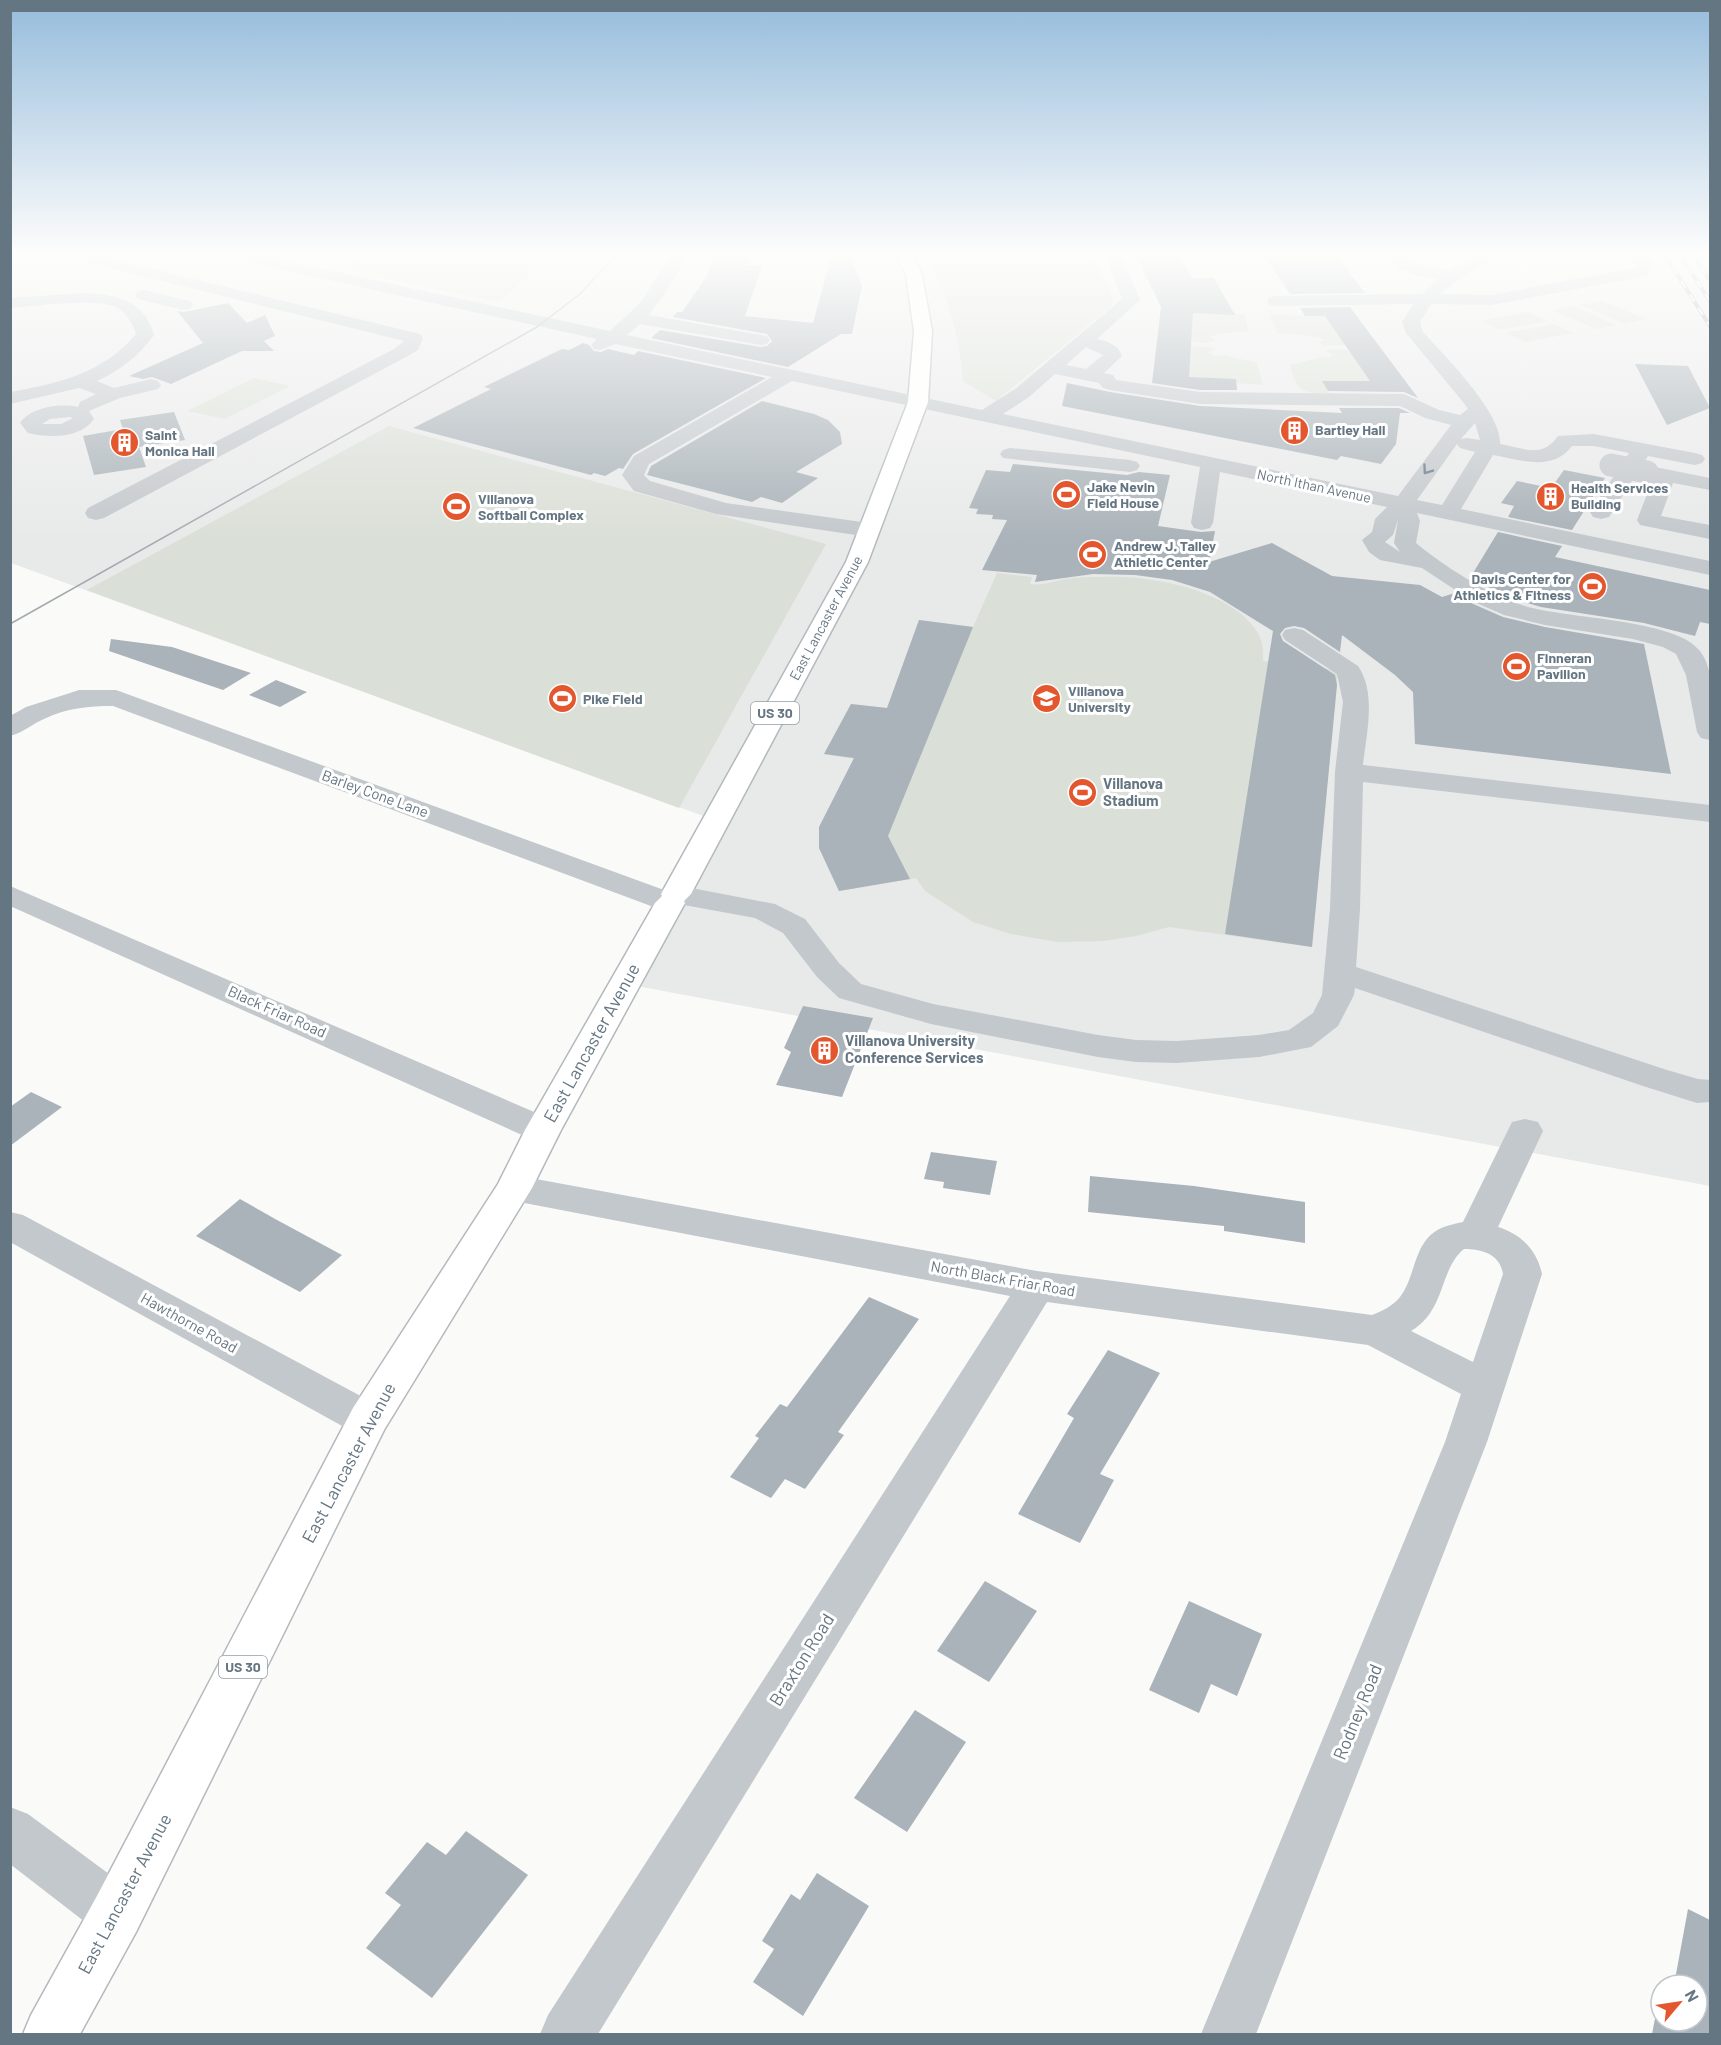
<svg xmlns="http://www.w3.org/2000/svg" width="1721" height="2045" font-family="Barlow,sans-serif">
  <style>
    .built { fill: #e8e9e9 }
    .green { fill: #dadfd7 }
    .building { fill: #aab3b9 }
    .lines { fill: none; stroke-linecap: round; stroke-linejoin: round }
    .highway-casing { stroke: #b4b9bd; stroke-width: 3 }
    .minor { fill: #c3c8cc; fill-rule: evenodd }
    .highway { fill: #fff; fill-rule: evenodd }
    .tram { stroke: #a2aab0; stroke-width: 1.5 }
    .rail-casing { stroke: #a2aab0; stroke-width: 4 }
    .rail { stroke: #fff; stroke-width: 2; stroke-dasharray: 8; stroke-linecap: butt }
    .minor-bridge { stroke: #c3c8cc; stroke-width: 23 }
    .oneway { stroke: #6a7a87 }
    .labels { text-anchor: middle; stroke-width: 6; stroke-linejoin: round; paint-order: stroke }
    .far-poi-label { font-size: 14px; font-weight: bold; fill: #657683; stroke: #fff; text-anchor: start }
    .far-street-label { font-size: 14px; fill: #657683; stroke: #fff }
    .shield { fill: #fff; stroke: #939fa8; stroke-width: 1.5 }
    .shield-label { font-size: 14px; font-weight: bold; fill: #657683 }
    .poi-label { font-size: 15px; font-weight: bold; fill: #657683; stroke: #fff; text-anchor: start }
    .street-label { font-size: 15px; fill: #657683; stroke: #fff }
    .near-street-label { font-size: 18px; fill: #657683; stroke: #fff }
  </style>
  <rect width="100%" height="100%" fill="#fafaf8"/>
  <path class="built" d="M11 254H1710V1186L626 984 717 821 11 563Z"/>
  <path class="green" d="M361 254H550L500 302 341 269Z
    M928 254H1093L1113 299 1112 306 996 401 963 381C959 332 948 299 928 254Z
    M1602 301 1646 319 1624 324 1581 305Z
    M1574 306 1617 325 1596 329 1553 311Z
    M1528 312 1547 321 1500 330 1481 321Z
    M1193 313 1244 314 1249 331C1236 333 1220 332 1209 337L1216 340 1206 343 1191 342Z
    M1270 315 1325 316 1346 345 1323 346 1320 342 1325 340C1313 335 1292 334 1277 333Z
    M1554 324 1573 333 1526 342 1506 333Z
    M1191 346 1215 348 1208 352 1215 356 1223 355 1257 363 1263 385 1237 383 1236 379 1189 377Z
    M1328 349 1349 350 1371 381H1323L1329 393C1303 393 1297 393 1290 365L1323 357 1329 358 1333 354 1326 352Z
    M254 378 290 386 225 419 187 411Z
    M389 426 826 544 679 808 87 590Z
    M997 573 1032 577 1030 584C1042 586 1054 581 1066 579 1079 577 1091 577 1103 577 1149 575 1228 589 1256 630 1263 640 1263 650 1263 661L1338 670 1312 947 1169 927 1136 936 1103 941 1059 942 1034 938 1011 934 973 922 925 891 916 878 839 891 819 848V827L854 759 824 754 851 704 887 708 919 620 973 627Z"/>
  <path class="building" d="M714 254H750L747 265 762 266 745 316 813 323 832 254H849L862 286 852 334H841L788 367 651 338 660 330 761 347 767 346 772 341 767 334 673 317 677 312H682L707 276Z
    M1135 254H1179L1192 278H1214L1235 315 1193 313 1189 377 1236 379 1237 390H1200L1152 383 1161 307Z
    M1263 254H1335L1365 293 1290 294Z
    M228 303 247 323 265 315 275 336 264 341 274 351H242L171 384 152 377 143 379 129 376 203 343 177 311 184 312Z
    M1350 307 1418 398 1404 392 1328 391 1322 381H1370L1325 316H1305L1300 308Z
    M583 343 589 345 594 351 601 352 608 349 634 355 638 351 766 378 633 454 623 469 619 468 605 476 594 473 591 475 413 428 491 389 484 387 562 349 569 350Z
    M1635 364 1688 366 1710 408 1667 425Z
    M1067 383 1110 392 1200 406 1342 413 1339 408H1399L1410 413H1400L1396 444 1381 464 1341 456 1337 460 1062 406Z
    M762 401 814 414 828 420 840 432 842 444 796 472 818 478 782 503 761 497 752 502 647 475 651 466Z
    M174 412 185 440 139 447 146 467 94 475 83 436 123 429 120 420Z
    M1013 464 1127 475 1139 472 1170 475 1158 526 1201 532 1215 531 1209 562 1272 543 1332 576 1420 585 1442 597 1455 593 1471 603 1503 617 1545 627 1644 644 1671 774 1415 744 1413 692 1395 675 1342 635 1340 652 1304 628 1294 626 1285 628 1280 634 1283 641 1335 675 1337 685 1312 947 1225 934 1273 631 1210 592 1172 580 1135 575 1093 574 1035 582 1037 575 982 570 1007 520 992 519 993 515 976 514 978 509 969 508 986 470 1010 472Z
    M1564 470 1605 478 1572 530 1508 517 1514 506 1501 503 1517 481 1551 488Z
    M1498 532 1562 546 1555 557 1710 590V624L1700 622 1695 636 1644 623 1541 607 1510 598 1470 578Z
    M919 620 973 627 888 836 910 879 839 891 819 848V827L854 758 824 754 851 704 887 708Z
    M111 639 172 647 251 673 223 690 109 651Z
    M276 680 307 692 280 707 249 695Z
    M803 1006 873 1018 842 1097 776 1085 791 1052 784 1048Z
    M31 1092 62 1107 10 1146V1107Z
    M931 1152 997 1161 990 1195 943 1188 944 1182 924 1179Z
    M1090 1176 1194 1186 1305 1202V1243L1224 1231V1226L1088 1212Z
    M240 1199 277 1220 342 1255 300 1292 196 1236Z
    M869 1297 919 1319 838 1432 844 1435 805 1489 785 1479 771 1498 730 1477 759 1438 755 1436 780 1404 787 1407Z
    M1108 1350 1160 1373 1100 1474 1114 1480 1080 1543 1018 1514 1074 1418 1067 1414Z
    M985 1581 1037 1611 989 1682 937 1651Z
    M1189 1601 1262 1634 1237 1696 1211 1684 1199 1713 1149 1690Z
    M915 1710 966 1742 907 1832 854 1798Z
    M466 1831 528 1875 432 1998 366 1948 401 1905 385 1893 427 1842 446 1855Z
    M817 1873 869 1906 803 2016 753 1982 774 1949 762 1941 791 1894 800 1900Z
    M1688 1909 1710 1920V2034H1652L1659 1998 1661 1999V2021H1697V1985H1674Z"/>
  <g class="lines">
    <defs>
      <path id="highway" d="M896 254H912L922 275 932 331 928 402 868 562 691 894 684 901 685 903 561 1130 532 1188 384 1430 136 1932 80 2034H23L31 2015 98 1894 353 1408 498 1184 525 1130 655 903 662 896 661 894 846 562 908 402 914 331 906 275Z"/>
    </defs>
    <use href="#highway" class="highway-casing"/>
    <path class="minor" d="M64 254H90L420 334 423 338 418 350 406 357 104 518 96 520 88 518 85 513 88 508 394 349 404 341 66 257Z
      M225 254H253L610 331 641 302 672 254H688L673 281 649 315 761 335 767 336 770 340 767 344 761 345 640 324 627 335 982 410 1015 389 1122 299 1105 254H1121L1140 300 1097 339C1107 341 1119 345 1122 356L1104 373 1113 375 1116 380 1200 392 1404 394 1439 410 1460 415 1468 409 1463 402 1406 333 1402 322 1413 304 1276 306 1270 305 1267 301 1270 297 1276 296 1422 294 1438 279 1416 275 1395 266 1391 258 1395 254H1416L1408 260 1426 267 1450 271 1479 254H1498L1496 257 1461 278 1440 294 1491 295 1635 268 1637 266 1630 254H1646L1653 266 1647 276 1491 305 1431 304 1420 322 1423 332C1444 355 1503 414 1500 444 1524 448 1542 459 1558 436L1594 434 1695 453 1702 455 1705 459 1702 463 1695 465 1648 456 1609 517 1601 519 1593 517 1590 512 1629 453 1594 446H1572C1553 472 1520 460 1493 455L1461 509 1710 561V575L1417 513 1420 521 1416 543C1442 565 1489 595 1522 605 1563 619 1675 618 1700 651 1718 675 1710 712 1710 740L1701 738 1697 732 1686 675 1676 654 1663 647 1633 639 1545 625 1504 615 1472 601 1422 568 1380 560 1369 552 1362 540 1372 532 1375 519 1387 507 1220 472 1213 523 1210 528 1202 530 1194 528 1191 523 1200 467 792 381 649 464 644 475 650 481 726 503 869 523 877 525 880 530 877 535 869 537 716 514 634 491 622 475 634 456 772 377 615 344 600 350 594 349 591 345 597 339 233 259ZM1086 347 1103 355 1086 369 1066 365ZM1055 374 1099 383 1103 388 1110 390 1200 404 1400 406 1425 418 1451 425 1398 496 1003 414 1029 397ZM1475 423 1480 440 1467 438 1461 439ZM1457 444 1460 448 1475 452 1442 505 1417 500ZM1398 520 1394 543 1400 552 1385 542 1393 535Z
      M144 290 190 301 193 305 190 309 184 310 138 299 135 295 138 291Z
      M84 293C115 294 145 300 154 335 139 356 120 370 97 381L114 388 151 379 158 381 161 385 158 389 120 398 89 411 94 419C80 439 49 438 28 433L20 423C31 407 60 403 78 407L80 402 96 394 79 388 10 404V392C57 384 104 373 136 334 133 324 127 314 118 308 100 297 33 306 10 308V298ZM70 417 73 418 61 424H42L50 419Z
      M1010 448 1130 460 1137 462 1140 466 1137 470 1130 472 1003 458 1000 454 1003 450Z
      M1655 467 1710 478V490L1673 483 1661 516 1710 525V539L1640 525 1637 520 1653 479 1648 477 1644 473 1648 469Z
      M1294 628 1303 630 1358 666C1377 693 1366 735 1363 765L1710 805V822L1363 782 1360 909 1356 967 1667 1070 1698 1079 1710 1080V1102L1697 1103 1643 1086 1355 988 1354 995 1338 1026 1311 1047 1259 1057 1177 1063 1136 1062 1098 1057 931 1024 839 998 817 977 783 933 755 918 684 905 681 909 670 912 659 909 113 706C88 706 67 708 44 719 32 724 23 733 10 736V716L26 707 70 693 79 690H116L664 890 676 885 775 904 805 919 839 963 861 984 933 1004 1098 1035 1136 1040 1177 1041 1259 1035 1289 1030 1313 1013 1322 995 1330 909 1335 772 1343 702 1337 674 1285 640 1282 635 1285 630Z
      M10 886 555 1121 561 1130 555 1139 543 1142 531 1139 10 906Z
      M1525 1119 1538 1122 1543 1131 1498 1227C1521 1234 1537 1250 1542 1274L1487 1442 1256 2034H1201L1445 1442 1461 1394 1368 1345 1047 1302 598 2034H540L548 2015 1010 1296 514 1201 501 1197 496 1188 501 1179 514 1175 1037 1271 1372 1315C1382 1311 1393 1306 1400 1297 1415 1278 1414 1244 1436 1231 1443 1226 1454 1224 1463 1222L1512 1122ZM1464 1249C1482 1249 1500 1254 1503 1274L1473 1362 1411 1331C1446 1311 1439 1269 1464 1249Z
      M10 1212 23 1215 383 1408 389 1420 383 1432 368 1437 353 1432 10 1242Z
      M10 1807 28 1814 136 1894 143 1913 136 1932 117 1939 98 1932 10 1864Z"/>
    <use href="#highway" class="highway"/>
    <path class="tram" d="M10 624 537 327 580 294 617 254"/>
    <defs>
      <path id="rail" d="M1664 254 1710 326
        M1679 254 1710 301
        M1692 254 1710 280"/>
    </defs>
    <use href="#rail" class="rail-casing"/>
    <use href="#rail" class="rail"/>
    <path class="minor-bridge" d="M1611 465 1647 472"/>
  </g>
  <defs><path id="oneway-chevron" d="M-2-3.5L2.5 0L-2 3.5" fill="none" stroke-width="1.6" stroke-linecap="round" stroke-linejoin="round" transform="scale(1.5)"/></defs>
  <use class="oneway" href="#oneway-chevron" transform="translate(1427 470) rotate(125)"/>
  <linearGradient id="sky" x2="0" y2="1"><stop stop-color="#96bcdc"/><stop offset="0.47" stop-color="#fdfdfc"/><stop offset="1" stop-color="#fdfdfc" stop-opacity="0"/></linearGradient>
  <rect width="1721" height="540" fill="url(#sky)"/>
  <defs>
    <symbol id="building-disc" viewBox="-11 -11 22 22"><circle r="9.5" fill="#e4572e" stroke="#fff"/><path d="M-4-6H4V6H1V3H-1V6H-4ZM-2.5-4.3h1.7v1.8h-1.7ZM.8-4.3h1.7v1.8H.8ZM-2.5-1h1.7V.8h-1.7ZM.8-1h1.7V.8H.8Z" fill="#fff"/></symbol>
    <symbol id="stadium-disc" viewBox="-11 -11 22 22"><circle r="9.5" fill="#e4572e" stroke="#fff"/><path d="M0-5a6.5 5 0 1 0 0 10a6.5 5 0 1 0 0-10ZM-3.5-1.8h7v3.6h-7Z" fill="#fff"/></symbol>
    <symbol id="university-disc" viewBox="-11 -11 22 22"><circle r="9.5" fill="#e4572e" stroke="#fff"/><path d="M0-5L7-2L0 1L-7-2ZM-4 1L0 2.5L4 1V4Q0 6-4 4Z" fill="#fff"/></symbol>
  </defs>
  <g fill-rule="evenodd">
    <use href="#building-disc" x="1278" y="414" width="33" height="33"/>
    <use href="#building-disc" x="108" y="426" width="33" height="33"/>
    <use href="#stadium-disc" x="1050" y="478" width="33" height="33"/>
    <use href="#building-disc" x="1534" y="480" width="33" height="33"/>
    <use href="#stadium-disc" x="440" y="490" width="33" height="33"/>
    <use href="#stadium-disc" x="1076" y="538" width="33" height="33"/>
    <use href="#stadium-disc" x="1576" y="570" width="33" height="33"/>
    <use href="#stadium-disc" x="1500" y="650" width="33" height="33"/>
    <use href="#stadium-disc" x="546" y="682" width="33" height="33"/>
    <use href="#university-disc" x="1030" y="682" width="33" height="33"/>
    <use href="#stadium-disc" x="1066" y="776" width="33" height="33"/>
    <use href="#building-disc" x="808" y="1034" width="33" height="33"/>
  </g>
  <g class="labels">
    <g class="far-poi-label">
      <text x="1315" y="435">Bartley Hall</text>
      <text x="145" y="440">Saint<tspan x="145" dy="16">Monica Hall</tspan></text>
      <text x="1087" y="492">Jake Nevin<tspan x="1087" dy="16">Field House</tspan></text>
      <text x="1571" y="493">Health Services<tspan x="1571" dy="16">Building</tspan></text>
      <text x="478" y="504">Villanova<tspan x="478" dy="16">Softball Complex</tspan></text>
      <text x="1114" y="551">Andrew J. Talley<tspan x="1114" dy="16">Athletic Center</tspan></text>
      <text x="1571" y="584" text-anchor="end">Davis Center for<tspan x="1571" dy="16">Athletics &amp; Fitness</tspan></text>
      <text x="1537" y="663">Finneran<tspan x="1537" dy="16">Pavilion</tspan></text>
      <text x="1068" y="696">Villanova<tspan x="1068" dy="16">University</tspan></text>
      <text x="583" y="704">Pike Field</text>
    </g>
    <g class="far-street-label">
      <text transform="translate(1314 486) rotate(12)" y="5">North Ithan Avenue</text>
      <text transform="translate(826 618) rotate(-62)" y="5">East Lancaster Avenue</text>
    </g>
    <g class="shield">
      <rect x="751" y="702" width="48" height="22" rx="4.5"/>
      <rect x="219" y="1656" width="48" height="22" rx="4.5"/>
    </g>
    <g class="shield-label">
      <text x="775" y="718">US 30</text>
      <text x="243" y="1672">US 30</text>
    </g>
    <g class="poi-label">
      <text x="1103" y="789">Villanova<tspan x="1103" dy="17">Stadium</tspan></text>
      <text x="845" y="1046">Villanova University<tspan x="845" dy="17">Conference Services</tspan></text>
    </g>
    <g class="street-label">
      <text transform="translate(375 794) rotate(20)" y="5">Barley Cone Lane</text>
      <text transform="translate(277 1012) rotate(24)" y="5">Black Friar Road</text>
      <text transform="translate(1003 1279) rotate(10)" y="5">North Black Friar Road</text>
      <text transform="translate(189 1323) rotate(29)" y="5">Hawthorne Road</text>
    </g>
    <g class="near-street-label">
      <text transform="translate(592 1043) rotate(-61)" y="6">East Lancaster Avenue</text>
      <text transform="translate(349 1463) rotate(-62)" y="6">East Lancaster Avenue</text>
      <text transform="translate(802 1660) rotate(-58)" y="6">Braxton Road</text>
      <text transform="translate(1358 1712) rotate(-68)" y="6">Rodney Road</text>
      <text transform="translate(125 1894) rotate(-62)" y="6">East Lancaster Avenue</text>
    </g>
  </g>
  <rect width="1721" height="2045" fill="none" stroke="#657683" stroke-width="24"/>
  <g transform="translate(1679 2003) rotate(61)"><circle r="28" fill="#ffffff" stroke="#c1c8cd" stroke-width="1.5"/>
  <path d="M0-4.5L10 22L0 15L-10 22Z" fill="#e4572e"/>
  <text y="-9" font-size="16" font-weight="bold" text-anchor="middle" fill="#657683">N</text>
  </g>
</svg>
